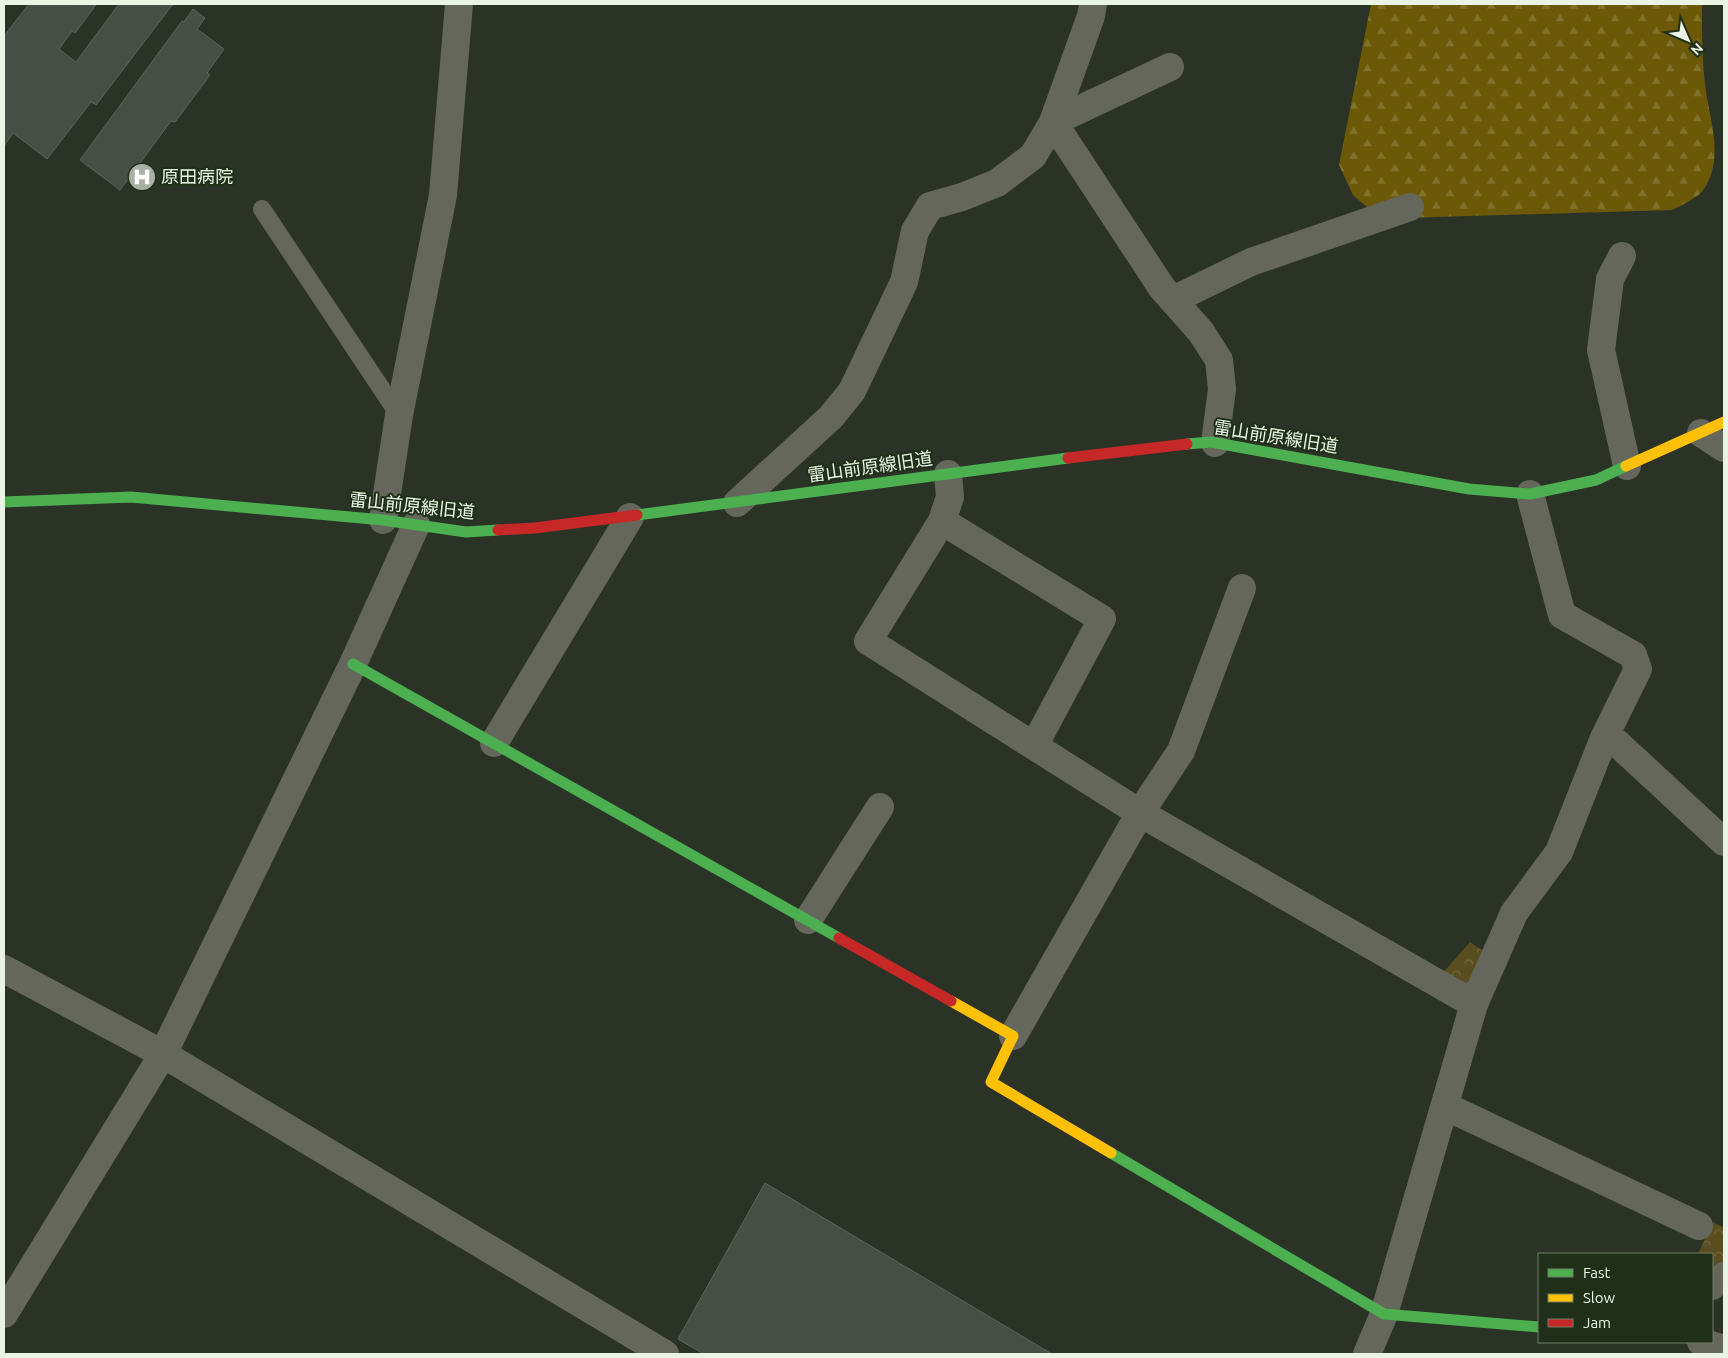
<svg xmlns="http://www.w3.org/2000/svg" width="1728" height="1358" font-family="Ubuntu,'Noto Sans JP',sans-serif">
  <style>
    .forest { fill: url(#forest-firs) }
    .park { fill: url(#park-crowns) }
    .building { fill: #464f45; stroke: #5b655c }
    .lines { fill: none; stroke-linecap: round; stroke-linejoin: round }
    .lane { stroke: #65675d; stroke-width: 18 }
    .street { stroke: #65675d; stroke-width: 28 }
    .fast { stroke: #4caf50; stroke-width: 11 }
    .slow { stroke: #ffc107; stroke-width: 11 }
    .jam { stroke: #c62828; stroke-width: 11 }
    .labels { text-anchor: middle; stroke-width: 4; stroke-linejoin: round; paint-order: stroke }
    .poi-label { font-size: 18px; fill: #eaf4e4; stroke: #202f17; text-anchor: start }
    .street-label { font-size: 18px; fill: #eaf4e4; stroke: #202f17 }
  </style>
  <defs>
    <pattern id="forest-firs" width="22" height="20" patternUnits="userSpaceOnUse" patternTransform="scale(1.25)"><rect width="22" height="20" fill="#6b5908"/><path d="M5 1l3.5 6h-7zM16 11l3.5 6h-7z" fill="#80712c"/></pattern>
    <pattern id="park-crowns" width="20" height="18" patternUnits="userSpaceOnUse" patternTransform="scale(1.25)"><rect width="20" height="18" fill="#5a4e20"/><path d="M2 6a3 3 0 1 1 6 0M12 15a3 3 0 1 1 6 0" fill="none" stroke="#726840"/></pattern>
  </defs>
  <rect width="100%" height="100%" fill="#2b3327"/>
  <path class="forest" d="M1371 4H1702C1702 31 1702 58 1705 84 1709 119 1725 157 1704 189 1698 198 1682 205 1672 210L1404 218 1375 214 1353 195 1339 165Z"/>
  <path class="park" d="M1470 942 1489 955 1470 993 1441 975Z
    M1713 1222 1724 1228V1262L1712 1272V1254H1698Z"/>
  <path class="building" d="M29 4 96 5 75 33 72 31 59 49 76 62 119 4H173L96 105 91 102 47 159 13 133 4 146V36Z
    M193 9 205 18 197 29 224 49 207 73 210 75 175 122 171 121 120 190 80 160 182 21 184 22Z
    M765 1183 1052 1354H704L678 1339Z"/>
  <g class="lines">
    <path class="lane" d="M262 209 399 415"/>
    <path class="street" d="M1053 122 1170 67
      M1053 122 1091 16 1093 4
      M1622 256 1610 279 1601 350 1627 466
      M1173 300 1251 262 1410 207
      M1701 433 1724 448
      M737 503 831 417 852 391 904 282 915 231 930 206 962 197 997 183 1033 156 1053 122 1162 288 1201 332 1219 360 1222 389 1215 443
      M383 520 399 415 443 195 459 4
      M942 521 950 497 948 474
      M1604 738 1617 743 1724 842
      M494 743 630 517
      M1034 746 1102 619 942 521 868 641 1140 813 1474 1004
      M808 920 880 807
      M4 969 163 1054 665 1354
      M1013 1036 1140 813 1181 751 1242 588
      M1445 1106 1699 1226
      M1712 1286 1724 1276
      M4 1314 163 1054 353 664 416 525
      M1701 1342 1724 1349
      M1367 1354 1384 1314 1474 1004 1514 913 1559 852 1604 738 1638 669 1633 655 1562 615 1530 494"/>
    <path class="fast" d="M1187 444 1211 442 1469 489 1530 494 1596 480 1626 466
      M4 502 131 497 383 520 466 532 498 530
      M637 515 1068 458
      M353 664 839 938
      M1111 1153 1384 1314 1539 1327"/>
    <path class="slow" d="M1626 466 1724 422
      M951 1001 1013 1036 991 1082 1111 1153"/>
    <path class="jam" d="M1068 458 1187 444
      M498 530 535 528 637 515
      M839 938 951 1001"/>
  </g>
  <defs>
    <symbol id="hospital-disc" viewBox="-11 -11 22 22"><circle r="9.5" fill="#a7b0a2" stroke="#202f17"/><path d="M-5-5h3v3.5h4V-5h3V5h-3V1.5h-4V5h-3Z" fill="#fff"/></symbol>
  </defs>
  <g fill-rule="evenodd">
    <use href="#hospital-disc" x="126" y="161" width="32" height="32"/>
  </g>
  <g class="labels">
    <g class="poi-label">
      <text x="161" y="183">原田病院</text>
    </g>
    <g class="street-label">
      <text transform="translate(1276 437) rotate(9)" y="6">雷山前原線旧道</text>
      <text transform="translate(870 467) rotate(-8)" y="6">雷山前原線旧道</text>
      <text transform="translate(412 506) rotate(6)" y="6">雷山前原線旧道</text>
    </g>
  </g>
  <rect width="1728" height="1358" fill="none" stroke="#eaf4e4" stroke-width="10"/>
  <rect x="1538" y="1253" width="175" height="90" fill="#202f17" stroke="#717e69"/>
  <rect x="1548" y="1269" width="25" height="8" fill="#4caf50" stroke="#717e69"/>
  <text x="1583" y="1278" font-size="15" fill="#eaf4e4">Fast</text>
  <rect x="1548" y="1294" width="25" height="8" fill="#ffc107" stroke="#717e69"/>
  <text x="1583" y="1303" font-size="15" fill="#eaf4e4">Slow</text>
  <rect x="1548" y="1319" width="25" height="8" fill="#c62828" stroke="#717e69"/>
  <text x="1583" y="1328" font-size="15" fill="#eaf4e4">Jam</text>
  <g transform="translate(1688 40) rotate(135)" stroke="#202f17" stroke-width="4" paint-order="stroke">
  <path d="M0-4L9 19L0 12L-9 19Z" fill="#eaf4e4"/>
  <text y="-8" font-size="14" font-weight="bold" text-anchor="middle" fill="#eaf4e4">N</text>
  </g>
</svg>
